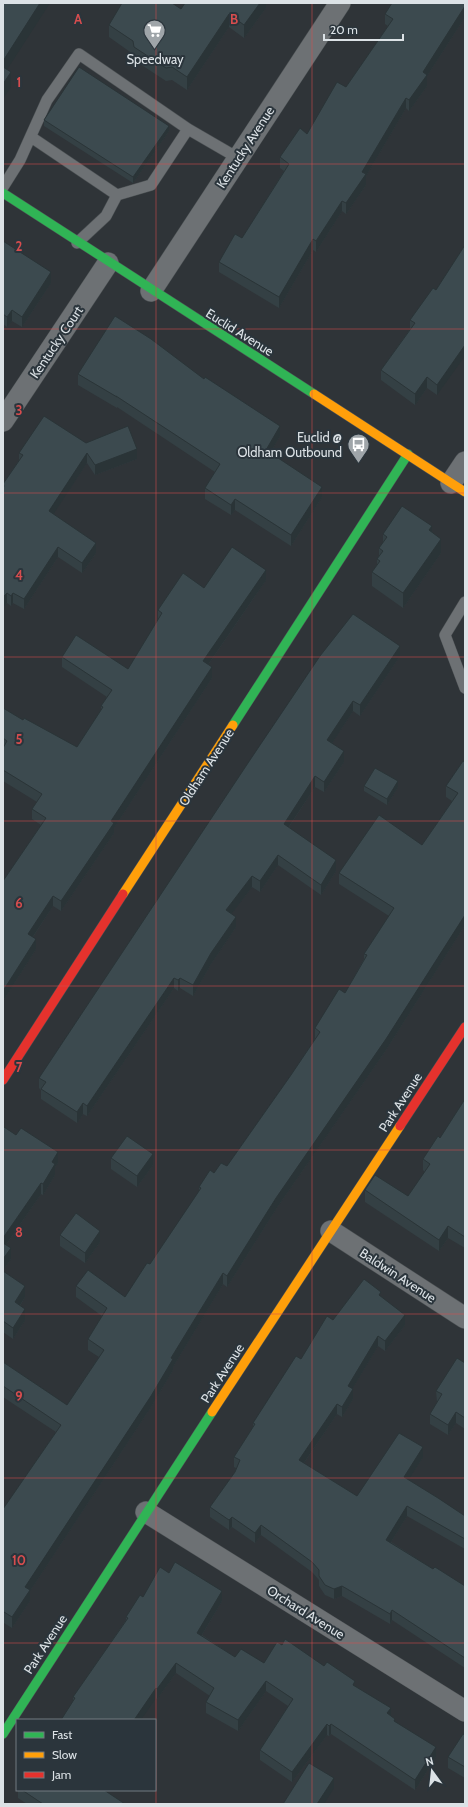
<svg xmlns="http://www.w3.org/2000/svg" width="468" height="1807" font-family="Cabin,sans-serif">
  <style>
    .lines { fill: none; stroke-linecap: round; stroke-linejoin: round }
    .lane-casing { stroke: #4b5053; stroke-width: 12 }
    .street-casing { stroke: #4b5053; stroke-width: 22 }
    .fast-casing { stroke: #4b5053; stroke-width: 10 }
    .slow-casing { stroke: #4b5053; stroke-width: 10 }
    .jam-casing { stroke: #4b5053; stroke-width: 10 }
    .lane { stroke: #6d7174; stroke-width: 11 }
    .street { stroke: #6d7174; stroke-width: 21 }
    .fast { stroke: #30b455; stroke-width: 9 }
    .slow { stroke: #ff9f0a; stroke-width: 9 }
    .jam { stroke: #e5322d; stroke-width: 9 }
    .wall { fill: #344044 }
    .shaded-wall { fill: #2a3437 }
    .building { fill: #3c4a4f; stroke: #2a3437 }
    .grid { fill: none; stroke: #d74d4e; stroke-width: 1; stroke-opacity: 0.55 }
    .labels { text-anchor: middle; stroke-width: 4; stroke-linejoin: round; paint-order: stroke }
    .poi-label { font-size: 13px; fill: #dce2e6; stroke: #2b353c }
    .street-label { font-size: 13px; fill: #dce2e6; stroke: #2b353c }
    .grid-label { font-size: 13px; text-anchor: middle; font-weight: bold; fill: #d74d4e; stroke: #2b353c; stroke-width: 4; stroke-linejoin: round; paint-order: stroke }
  </style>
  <rect width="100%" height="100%" fill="#2f3438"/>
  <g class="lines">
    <defs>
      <path id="lane" d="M31 137 117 195 106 216 77 243
        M3 187 20 160 47 100 79 54 188 129 238 158
        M117 195 151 185 188 129
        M465 602 445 635 465 688"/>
      <path id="street" d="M151 291 340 3
        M3 421 108 263
        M451 483 465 462
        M331 1231 465 1318
        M146 1512 465 1711"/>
      <path id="fast" d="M3 193 314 394
        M233 725 408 454
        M3 1734 212 1412"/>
      <path id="slow" d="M314 394 465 492
        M123 894 233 725
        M212 1412 400 1126"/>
      <path id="jam" d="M3 1080 123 894
        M400 1126 465 1027"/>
    </defs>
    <use href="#lane" class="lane-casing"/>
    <use href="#street" class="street-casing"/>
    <use href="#fast" class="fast-casing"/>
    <use href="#slow" class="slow-casing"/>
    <use href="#jam" class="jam-casing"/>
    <use href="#lane" class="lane"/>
    <use href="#street" class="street"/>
    <use href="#fast" class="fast"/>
    <use href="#slow" class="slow"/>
    <use href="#jam" class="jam"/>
  </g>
  <path class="wall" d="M266 3V8L244 38 229 27 187 90 172 80 166 81 134 60 133 54 109 37V25L181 9Z
    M465 3V17L427 76V86L409 111 406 108 366 176V185L346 214 342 211 316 252 313 250 279 308 219 272V262L242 238 284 171 280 168V157L307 134 346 87 388 26 385 24V14Z
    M44 120 169 131 133 183 44 126Z
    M3 241 51 283 22 327 12 321 7 327 3 324Z
    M465 245 437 395 427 388 415 405 381 380V370L410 329V320L436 290Z
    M78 374 280 436 270 453 322 497 291 546 235 510 231 515 205 499V488L215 472 117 407V408L78 385Z
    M86 443 137 459 95 475 87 463 53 514 96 553 82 573 58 557 24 609 13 603 11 606 7 603 3 608V484L19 460V453Z
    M432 532 441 553 403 608 372 586V572L377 565V559L379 556V548L383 543V534Z
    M266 580 208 665 212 678 114 828V833L61 911 53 906 33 937 36 949 3 1001V881L41 825 32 819V809L37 802 3 781V708L23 720 77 747 101 710V706L107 697 62 667V657L128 669 158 620V610L204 588Z
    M400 656 360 716 353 711 332 743 344 762 324 792 315 787 289 827 336 871 321 895 278 865 260 892 252 887 231 914 236 927 211 964 193 996 180 988 178 991 174 988 87 1116 83 1114 77 1123 41 1099V1090L39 1088V1078L252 757Z
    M463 761 465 925 386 1050 276 1209 227 1287 223 1284 173 1367V1370L151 1407 30 1591V1601L12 1628 4 1623 3 1625V1509L56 1432 3 1397V1362L67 1405 99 1357 88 1350V1339L102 1316 76 1297V1286L125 1297 150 1264 199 1192V1187L214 1173 227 1166 291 1075 315 1039V1028L345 993 364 959V954L389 916 339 884V873L422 845 452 801 446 797V786Z
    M364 786 398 787 387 805 364 791Z
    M465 1099V1248L448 1238 439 1251 365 1202V1190L408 1196 425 1172 423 1170V1159L440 1138Z
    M3 1129 58 1163 55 1167V1175L43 1195 41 1194 6 1245 11 1259 3 1270Z
    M111 1158 153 1165 137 1187 111 1169Z
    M60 1235 100 1242 85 1263 60 1246Z
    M3 1271 25 1297 20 1306 25 1320 13 1339 3 1332Z
    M381 1297 405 1325 385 1351 378 1346 352 1389 353 1399 342 1417 337 1414 304 1463 357 1496 423 1457 408 1480 465 1516V1549L407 1516 391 1542 433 1569 465 1586V1668L392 1620 390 1624 342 1596 334 1599 325 1595 319 1586V1580L312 1572 261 1535 255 1543 232 1527 229 1530 210 1517V1507L235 1472 236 1468 234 1467V1457L253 1427V1423L301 1359 333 1320Z
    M465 1363V1429L456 1423 448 1435 430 1424V1414L437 1402 436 1391Z
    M169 1573 222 1601 202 1635 235 1657 264 1663 355 1686 391 1716 395 1722 436 1757 415 1790 331 1734 329 1736 327 1735 292 1782 260 1760V1750L288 1706 266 1691 238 1731 206 1713V1702L210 1696 176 1673 157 1699 156 1698 73 1701V1697L126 1620V1617L143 1597Z
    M465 1735V1778L448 1768V1757Z
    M18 1790H104L125 1804H27L18 1798Z"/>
  <path class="shaded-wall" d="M40 3H50L3 76V61Z
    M260 3H266V8L244 38V25Z
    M465 6V17L427 76V86L409 111V100L423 72Z
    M229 14V27L187 90V77Z
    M11 72V87L3 99V84Z
    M406 98V108L366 176V185L346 214V203L362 172Z
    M169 126V131L133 183V177Z
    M342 201V211L316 252V241Z
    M313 239V250L279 308V297Z
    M51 272V283L22 327V317Z
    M12 310V321L7 327V317Z
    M465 345V356L437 395V385Z
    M427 377V388L415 405V394Z
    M280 426V436L266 460V450Z
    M137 449V459L95 475V465Z
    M87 453V463L49 521V511Z
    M322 487V497L291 546V535Z
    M235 499V510L231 515V505Z
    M432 526V541L429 530Z
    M441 539V553L403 608V593Z
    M96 543V553L82 573V563Z
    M58 547V557L24 609V599Z
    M266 570V580L203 672V661Z
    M7 593V603L3 608V597Z
    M13 593V603L11 606V596Z
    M400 646V656L360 716V705Z
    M212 667V678L114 828V833L61 911V901L111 821Z
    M353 701V711L327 751V740Z
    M344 751V762L324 792V782Z
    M315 776V787L284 834V824Z
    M398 781V787L387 805V799Z
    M278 855V865L260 892V881Z
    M336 860V871L321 895V885Z
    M252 876V887L226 921V910Z
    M53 896V906L28 944V934Z
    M465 915V925L386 1050 276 1209 227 1287V1276L276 1198Z
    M236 917V927L211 964 193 996V985L211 953Z
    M36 939V949L3 1001V991Z
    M174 978V988L87 1116V1106Z
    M180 978V988L178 991V980Z
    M83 1103V1114L77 1123V1112Z
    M58 1152V1163L55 1167V1175L43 1195V1184L52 1162Z
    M153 1154V1165L137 1187V1176Z
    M41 1183V1194L3 1249V1238Z
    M448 1226V1238L439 1251V1240Z
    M100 1231V1242L85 1263V1253Z
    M11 1248V1259L3 1270V1259Z
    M223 1273V1284L173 1367V1370L151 1407 30 1591V1601L12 1628V1617L25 1587 171 1358Z
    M25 1286V1297L15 1313V1302Z
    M25 1309V1320L13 1339V1328Z
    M405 1315V1325L385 1351V1341Z
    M378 1336V1346L348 1396V1386Z
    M353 1389V1399L342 1417V1407Z
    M337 1404V1414L299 1470V1460Z
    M456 1412V1423L448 1435V1425Z
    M423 1447V1457L404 1487V1477Z
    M407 1506V1516L386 1550V1540Z
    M232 1517V1527L229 1530V1520Z
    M261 1525V1535L255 1543V1533Z
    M342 1586V1596L334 1599V1589Z
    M222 1591V1601L197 1643V1633Z
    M392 1610V1620L390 1624V1614Z
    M4 1612V1623L3 1625V1614Z
    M176 1663V1673L157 1699V1689Z
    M266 1681V1691L238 1731V1720Z
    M156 1688V1698L141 1720H134Z
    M391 1708V1718L387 1713Z
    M327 1724V1735L292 1782V1772Z
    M331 1724V1734L329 1736V1726Z
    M436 1747V1757L415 1790V1780Z
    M334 1778V1788L324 1804H317Z"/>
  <path class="building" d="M3 3H40L3 61Z
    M122 3H172L181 9 185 3H260L244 25 229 14 187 77 172 67 166 68 134 47 133 41 109 25Z
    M392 3H465V6L423 72 427 75 409 100 406 98 362 172 366 174 346 203 342 201 316 241 313 239 279 297 219 262 235 234 242 238 289 164 280 157 300 128 307 134 337 82 346 87 393 19 385 14Z
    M3 67 11 72 3 84Z
    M79 67 169 126 133 177 44 120Z
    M3 241 51 272 22 317 12 310 7 317 3 314Z
    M465 245V345L437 385 427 377 415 394 381 370 415 323 410 320 433 288 436 290Z
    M115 316 151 339 204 379 205 377 280 426 266 450 322 487 291 535 235 499 231 505 205 488 220 464 116 396 117 397 78 374Z
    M44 416 86 443 128 426 137 449 95 465 87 453 49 511 96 543 82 563 58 547 24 599 13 593 11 596 7 593 3 597V488L4 486 3 484 23 455 19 453Z
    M402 506 432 526 429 530 441 539 403 593 372 572 380 561 377 559 383 551 379 548 387 537 383 534Z
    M232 547 266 570 203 661 212 667 111 821 114 823 61 901 53 896 28 934 36 939 3 991V881L46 818 32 809 42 794 3 770V748L7 741 3 738V708L23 720 24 718 77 747 103 707 101 706 112 690 62 657 76 635 128 669 162 613 158 610 183 573 204 588Z
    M353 614 400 646 360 705 353 701 327 740 344 751 324 782 315 776 284 824 336 860 321 885 278 855 260 881 252 876 226 910 236 917 211 953 193 985 180 978 178 980 174 978 87 1106 83 1103 77 1112 41 1089 46 1082 39 1078 252 757 320 656Z
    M463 761 465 762V915L386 1039 276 1198 227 1276 223 1273 171 1358 173 1359 151 1396 25 1587 30 1590 12 1617 4 1612 3 1614V1509L61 1425 3 1386V1362L67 1405 104 1350 88 1339 107 1308 76 1286 88 1270 125 1297 147 1263 150 1264 201 1188 199 1187 210 1170 214 1173 221 1163 227 1166 291 1075 320 1032 315 1028 339 989 345 993 367 955 364 954 394 908 339 873 379 815 422 845 458 793 446 786Z
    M375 768 398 781 387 799 364 786Z
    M465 1099V1237L448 1226 439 1240 365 1190 375 1175 408 1196 430 1164 423 1159 438 1136 440 1138Z
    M4 1127 16 1135 21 1128 58 1152 52 1162 55 1164 43 1184 41 1183 3 1238V1129Z
    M127 1136 153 1154 137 1176 111 1158Z
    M76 1213 100 1231 85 1253 60 1235Z
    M3 1243 11 1248 3 1259Z
    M3 1271 25 1286 15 1302 25 1309 13 1328 3 1321Z
    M364 1279 381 1292 379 1295 405 1315 385 1341 378 1336 348 1386 353 1389 342 1407 337 1404 299 1460 357 1496 399 1433 423 1447 404 1477 438 1498 465 1516V1539L407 1506 386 1540 433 1569 435 1567 465 1586V1658L392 1610 390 1614 342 1586 334 1589 325 1585 319 1576V1570L312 1562 261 1525 255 1533 232 1517 229 1520 210 1507 235 1472 240 1460 234 1457 255 1424 253 1423 296 1356 301 1359 327 1316 333 1320Z
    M457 1358 465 1363V1418L456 1412 448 1425 430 1414 442 1394 436 1391Z
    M175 1562 222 1591 197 1633 235 1657 241 1649 264 1663 277 1642 282 1645 285 1639 324 1666 327 1662 355 1681 353 1685 391 1708 387 1713 395 1719 394 1721 436 1747 415 1780 331 1724 329 1726 327 1724 292 1772 260 1750 293 1699 266 1681 238 1720 206 1702 214 1688 176 1663 157 1689 156 1688 134 1720H61L75 1698 73 1697 128 1618 126 1617 140 1595 143 1597 160 1567 169 1573Z
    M463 1734 465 1735V1767L448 1757Z
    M309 1763 334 1778 317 1804H283Z
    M22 1790H104L125 1804H43Z"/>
  <path class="grid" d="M156 3V1804M312 3V1804M3 164H465M3 329H465M3 493H465M3 657H465M3 821H465M3 986H465M3 1150H465M3 1314H465M3 1478H465M3 1643H465"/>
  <defs>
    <symbol id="supermarket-pin" viewBox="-11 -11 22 30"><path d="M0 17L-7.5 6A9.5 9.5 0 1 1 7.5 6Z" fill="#9fa5a9" stroke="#2b353c"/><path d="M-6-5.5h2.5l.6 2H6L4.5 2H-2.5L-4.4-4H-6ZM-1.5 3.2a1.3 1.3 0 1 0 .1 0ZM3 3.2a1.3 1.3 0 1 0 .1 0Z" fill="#fff"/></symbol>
    <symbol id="bus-pin" viewBox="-11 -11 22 30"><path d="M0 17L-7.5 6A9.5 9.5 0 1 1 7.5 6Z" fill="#9fa5a9" stroke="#2b353c"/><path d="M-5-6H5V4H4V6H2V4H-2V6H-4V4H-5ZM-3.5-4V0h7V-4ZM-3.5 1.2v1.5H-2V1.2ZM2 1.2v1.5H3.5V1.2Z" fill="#fff"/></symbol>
  </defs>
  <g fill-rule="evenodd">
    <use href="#supermarket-pin" x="142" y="18" width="25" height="34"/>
    <use href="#bus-pin" x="346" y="432" width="25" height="34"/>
  </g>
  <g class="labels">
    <g class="poi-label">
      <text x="155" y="64">Speedway</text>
      <text x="342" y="442" text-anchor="end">Euclid @<tspan x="342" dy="15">Oldham Outbound</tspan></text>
    </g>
    <g class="street-label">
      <text transform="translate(245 147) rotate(-57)" y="5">Kentucky Avenue</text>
      <text transform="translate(240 332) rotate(32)" y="5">Euclid Avenue</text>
      <text transform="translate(56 342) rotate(-56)" y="5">Kentucky Court</text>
      <text transform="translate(206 767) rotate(-57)" y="5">Oldham Avenue</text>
      <text transform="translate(400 1102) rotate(-57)" y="5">Park Avenue</text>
      <text transform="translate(398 1275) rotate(33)" y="5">Baldwin Avenue</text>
      <text transform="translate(222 1373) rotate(-57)" y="5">Park Avenue</text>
      <text transform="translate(306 1612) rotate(32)" y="5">Orchard Avenue</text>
      <text transform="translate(45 1644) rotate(-57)" y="5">Park Avenue</text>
    </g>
  </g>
  <g class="grid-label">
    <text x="78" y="24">A</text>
    <text x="234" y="24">B</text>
    <text x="19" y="87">1</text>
    <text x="19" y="251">2</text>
    <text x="19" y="415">3</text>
    <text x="19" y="580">4</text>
    <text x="19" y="744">5</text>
    <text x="19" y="908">6</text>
    <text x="19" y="1072">7</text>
    <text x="19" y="1237">8</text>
    <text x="19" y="1401">9</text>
    <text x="19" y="1565">10</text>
  </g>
  <rect width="468" height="1807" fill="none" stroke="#dce2e6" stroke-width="8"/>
  <rect x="16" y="1719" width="140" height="72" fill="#2b353c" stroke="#727a80"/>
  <rect x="24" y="1732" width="20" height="6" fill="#30b455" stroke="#727a80"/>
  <text x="52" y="1739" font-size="12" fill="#dce2e6">Fast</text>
  <rect x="24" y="1752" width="20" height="6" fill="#ff9f0a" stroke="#727a80"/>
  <text x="52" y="1759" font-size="12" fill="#dce2e6">Slow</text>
  <rect x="24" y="1772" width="20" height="6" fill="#e5322d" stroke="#727a80"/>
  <text x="52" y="1779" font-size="12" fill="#dce2e6">Jam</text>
  <g transform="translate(432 1771) rotate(345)" stroke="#2b353c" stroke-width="3" paint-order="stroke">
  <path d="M0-3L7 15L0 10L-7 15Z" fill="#dce2e6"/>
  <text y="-6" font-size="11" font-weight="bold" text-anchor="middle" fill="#dce2e6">N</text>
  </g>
  <path d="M324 34v6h79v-6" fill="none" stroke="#dce2e6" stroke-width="2"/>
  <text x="330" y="34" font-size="12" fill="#dce2e6" stroke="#2b353c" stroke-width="3" paint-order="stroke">20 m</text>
</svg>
